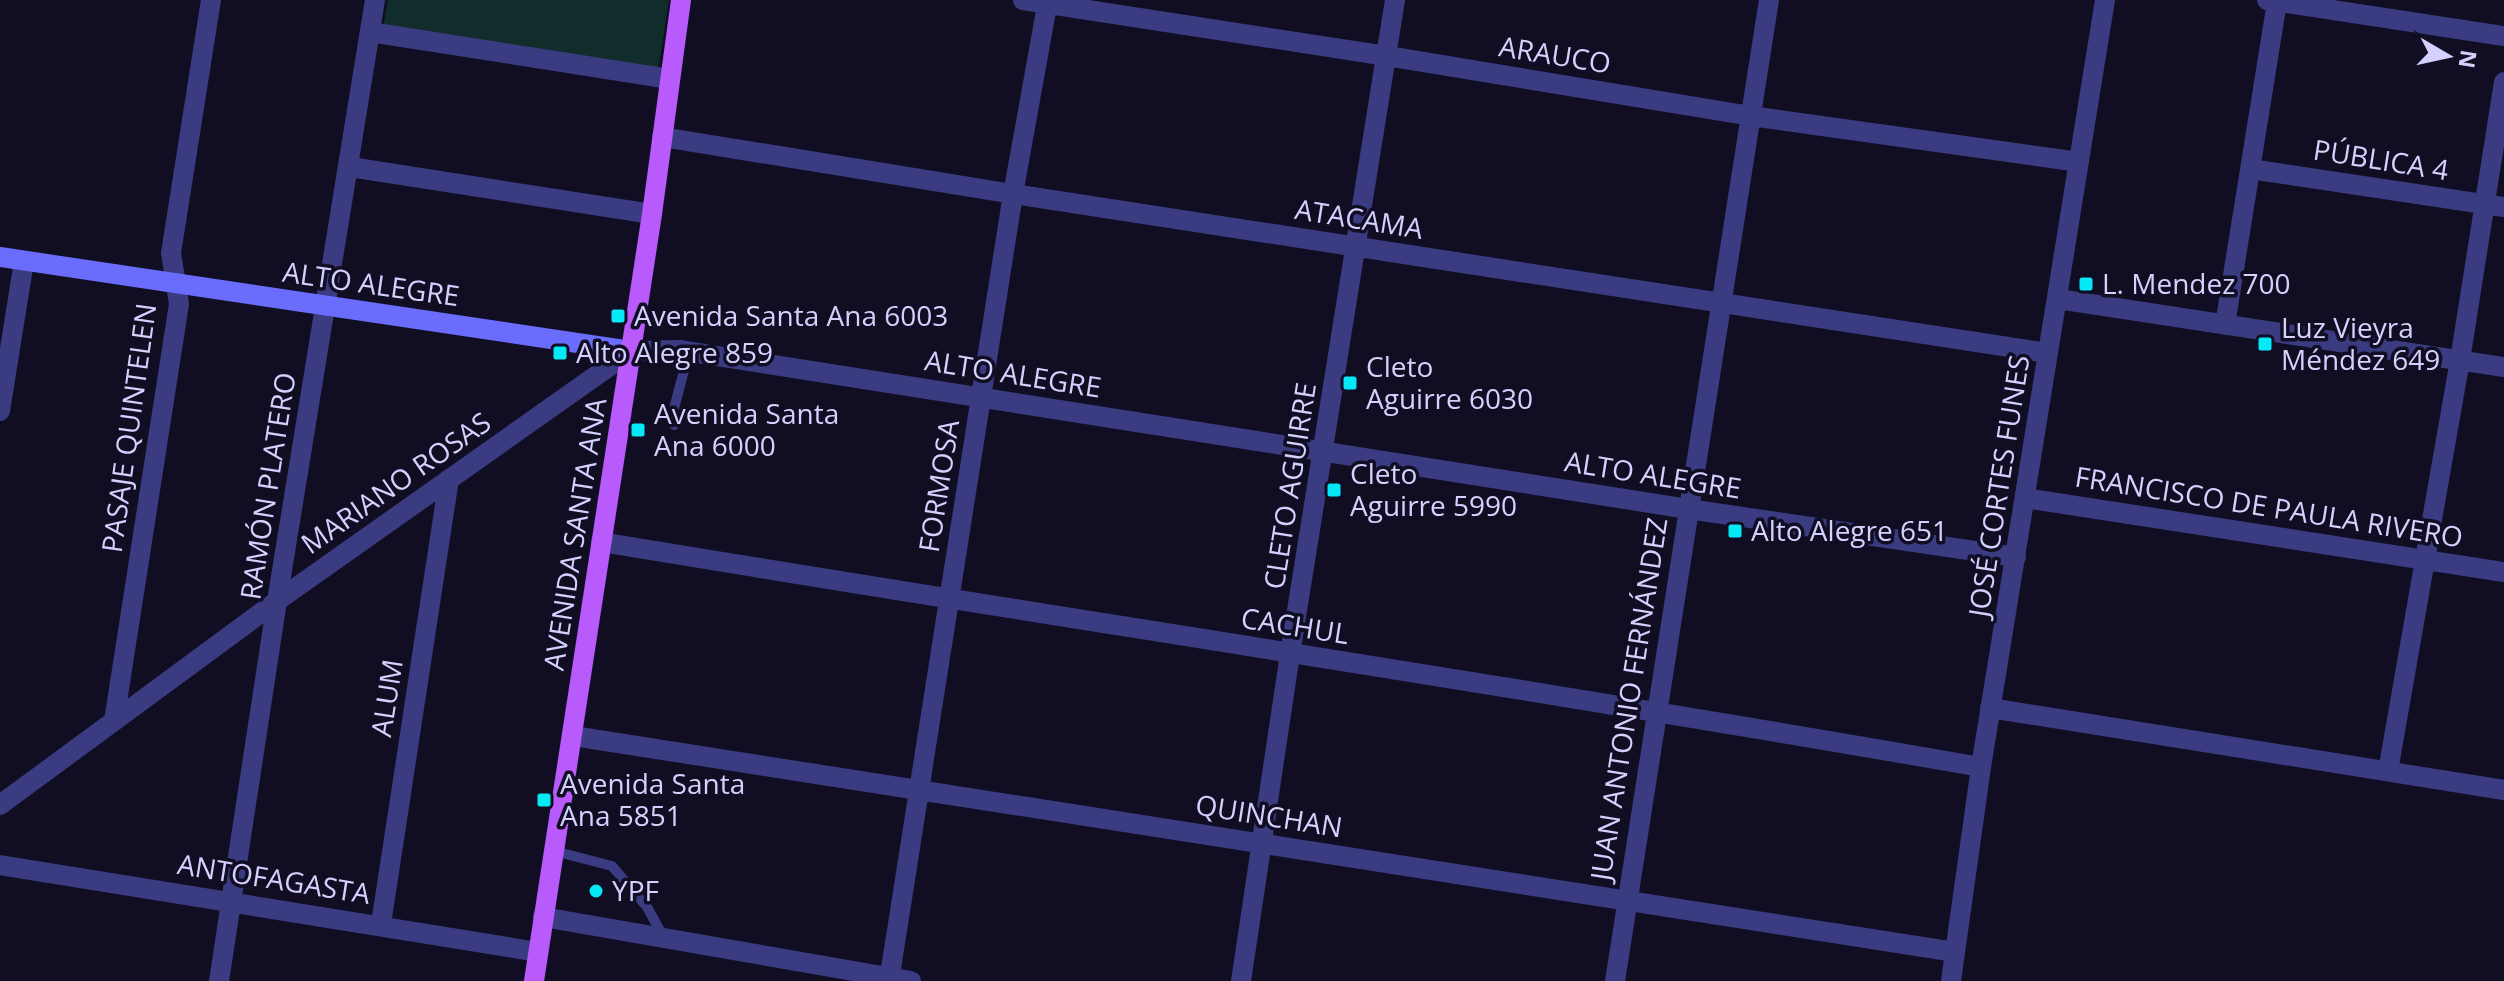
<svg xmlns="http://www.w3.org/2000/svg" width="2504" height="981" font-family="'Open Sans',sans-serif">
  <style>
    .green { fill: #112d2b }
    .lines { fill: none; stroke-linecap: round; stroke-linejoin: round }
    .service { stroke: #3a3b81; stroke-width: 10 }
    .minor { stroke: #3a3b81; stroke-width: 20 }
    .secondary { stroke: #6a6dfc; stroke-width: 20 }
    .primary { stroke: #b85afc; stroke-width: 20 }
    .poi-dot { fill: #05e9f7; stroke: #110e23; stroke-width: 3 }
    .labels { text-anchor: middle; stroke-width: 7; stroke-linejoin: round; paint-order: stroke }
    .street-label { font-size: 28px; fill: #d4d1fe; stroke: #110e23 }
    .poi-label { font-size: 28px; fill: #d4d1fe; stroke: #110e23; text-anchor: start }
  </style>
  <rect width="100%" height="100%" fill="#110e23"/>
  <path class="green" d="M388 0H669L658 71 383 28Z"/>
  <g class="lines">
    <path class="service" d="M674 425 673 412 689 352
      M554 851 612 866 647 907 664 938"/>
    <path class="minor" d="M1023 0 1387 56 1751 116 2079 162
      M2267 0 2504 36
      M370 32 670 79
      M662 137 1013 194 2048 353
      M350 167 652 214
      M2250 169 2504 207
      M2058 299 2504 367
      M2225 325 2277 2
      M0 411 24 261
      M2025 498 2504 572
      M601 542C1061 618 1522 687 1981 767
      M1990 708 2504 790
      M114 721 179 304 171 253 211 0
      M573 736 1955 952
      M2388 771 2460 360 2504 82
      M0 805 277 601 631 351 679 350 1688 509 2016 557
      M0 865 538 952
      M543 917 911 981
      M381 924 449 479
      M219 981 277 601 375 0
      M889 981 1013 194 1048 0
      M1241 981 1290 654 1395 0
      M1615 981 1769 0
      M1951 981 1981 767 2105 0"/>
    <path class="secondary" d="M0 257 631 351"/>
    <path class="primary" d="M534 981 652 214 681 0"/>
  </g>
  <g class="poi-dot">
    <rect x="2078" y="276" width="16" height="16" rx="4"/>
    <rect x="610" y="308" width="16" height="16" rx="4"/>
    <rect x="2257" y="336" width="16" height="16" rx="4"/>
    <rect x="552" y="345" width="16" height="16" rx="4"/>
    <rect x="1342" y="375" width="16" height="16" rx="4"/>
    <rect x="630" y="422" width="16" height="16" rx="4"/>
    <rect x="1326" y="482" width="16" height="16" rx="4"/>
    <rect x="1727" y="523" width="16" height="16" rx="4"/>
    <rect x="536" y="792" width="16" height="16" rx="4"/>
    <circle cx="596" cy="891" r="8"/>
  </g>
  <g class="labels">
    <g class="street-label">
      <text transform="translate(1555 55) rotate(9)" y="10">ARAUCO</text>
      <text transform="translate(2381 160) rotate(9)" y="10">PÚBLICA 4</text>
      <text transform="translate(1359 219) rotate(9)" y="10">ATACAMA</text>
      <text transform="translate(371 284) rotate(8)" y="10">ALTO ALEGRE</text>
      <text transform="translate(1013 374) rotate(9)" y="10">ALTO ALEGRE</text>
      <text transform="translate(129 428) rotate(-82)" y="10">PASAJE QUINTELEN</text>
      <text transform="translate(1653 475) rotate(9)" y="10">ALTO ALEGRE</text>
      <text transform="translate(396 483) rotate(-35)" y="10">MARIANO ROSAS</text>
      <text transform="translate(268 486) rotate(-81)" y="10">RAMÓN PLATERO</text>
      <text transform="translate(939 486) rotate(-81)" y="10">FORMOSA</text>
      <text transform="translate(1290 486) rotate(-81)" y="10">CLETO AGUIRRE</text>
      <text transform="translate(1999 486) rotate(-81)" y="10">JOSÉ CORTES FUNES</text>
      <text transform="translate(2269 507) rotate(9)" y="10">FRANCISCO DE PAULA RIVERO</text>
      <text transform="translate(575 534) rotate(-81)" y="10">AVENIDA SANTA ANA</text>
      <text transform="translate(1295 626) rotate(9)" y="10">CACHUL</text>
      <text transform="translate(387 698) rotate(-81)" y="10">ALUM</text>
      <text transform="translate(1629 699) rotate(-81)" y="10">JUAN ANTONIO FERNÁNDEZ</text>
      <text transform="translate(1269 816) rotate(9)" y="10">QUINCHAN</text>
      <text transform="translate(274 879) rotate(9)" y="10">ANTOFAGASTA</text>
    </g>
    <g class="poi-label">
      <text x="2102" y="294">L. Mendez 700</text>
      <text x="634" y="326">Avenida Santa Ana 6003</text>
      <text x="2281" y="338">Luz Vieyra<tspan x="2281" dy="32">Méndez 649</tspan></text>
      <text x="576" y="363">Alto Alegre 859</text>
      <text x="1366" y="377">Cleto<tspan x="1366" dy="32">Aguirre 6030</tspan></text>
      <text x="654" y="424">Avenida Santa<tspan x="654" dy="32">Ana 6000</tspan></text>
      <text x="1350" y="484">Cleto<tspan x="1350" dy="32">Aguirre 5990</tspan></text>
      <text x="1751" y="541">Alto Alegre 651</text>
      <text x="560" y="794">Avenida Santa<tspan x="560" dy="32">Ana 5851</tspan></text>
      <text x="612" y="901">YPF</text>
    </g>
  </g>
  <g transform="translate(2448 56) rotate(99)" stroke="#110e23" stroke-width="6" paint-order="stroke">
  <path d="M0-6L14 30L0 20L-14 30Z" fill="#d4d1fe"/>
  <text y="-12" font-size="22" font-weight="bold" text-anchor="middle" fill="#d4d1fe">N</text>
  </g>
</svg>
